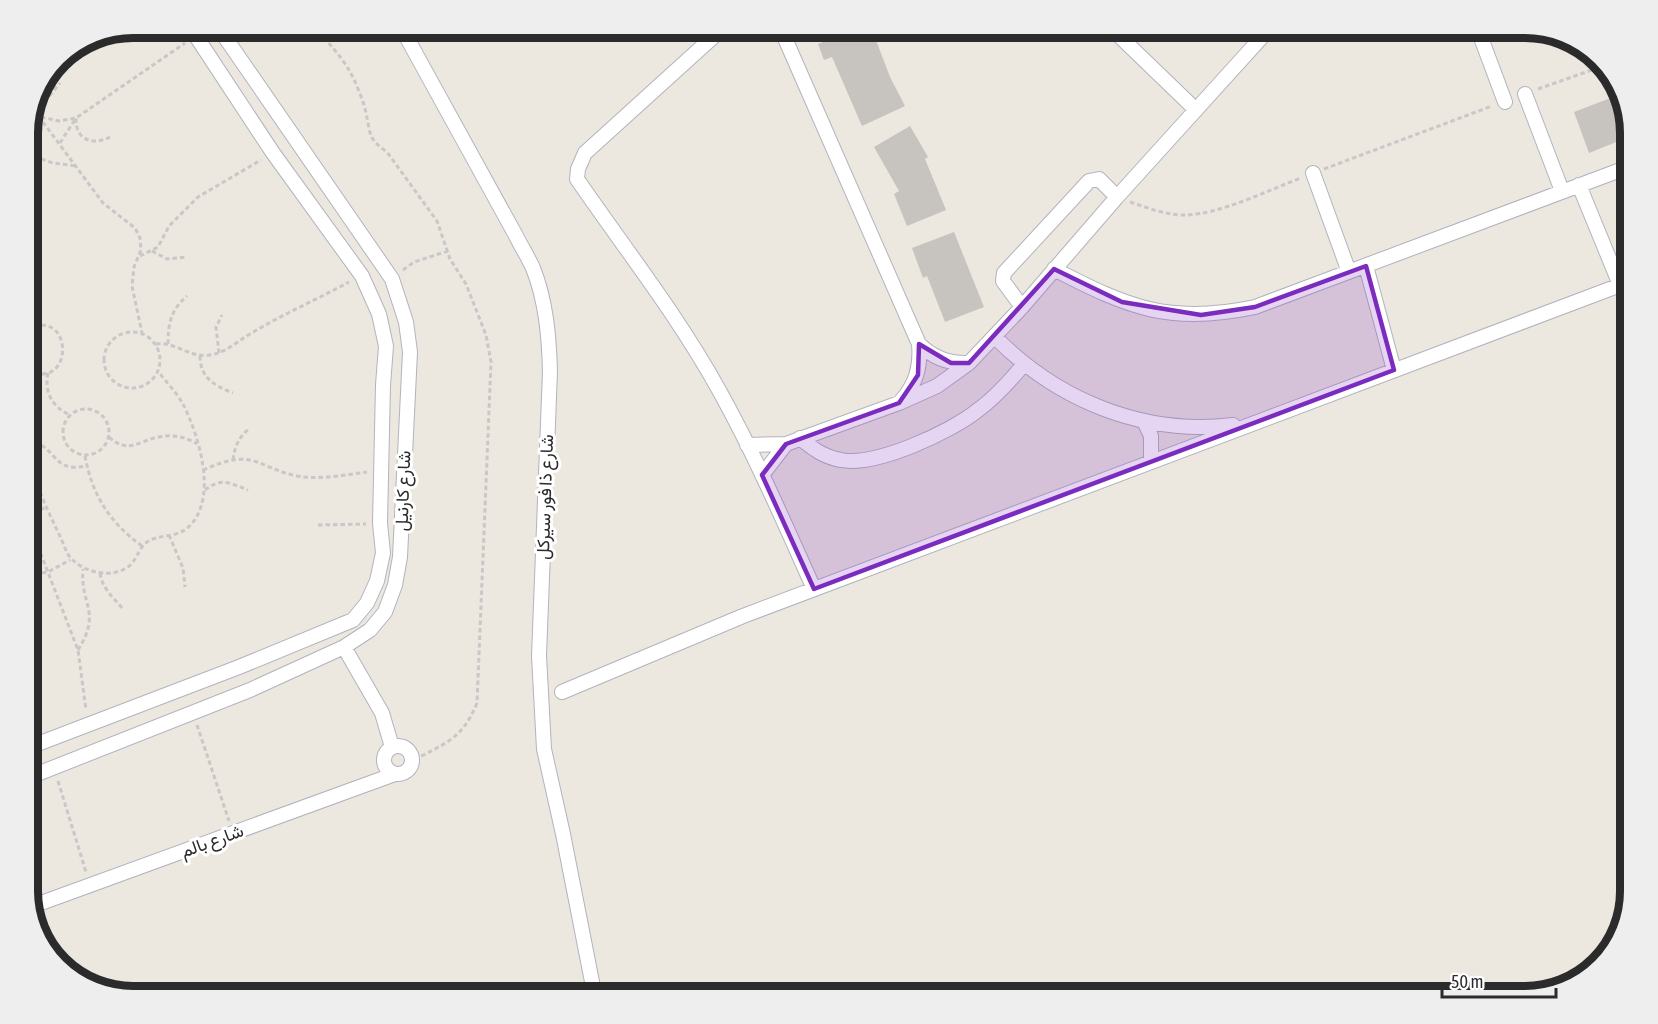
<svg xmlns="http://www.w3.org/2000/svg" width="1658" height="1024" font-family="'Asap Condensed',Vazirmatn,sans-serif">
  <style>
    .building { fill: #c7c3be }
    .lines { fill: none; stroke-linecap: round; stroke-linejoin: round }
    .minor-casing { stroke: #b2b4bd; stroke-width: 16 }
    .path { stroke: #c8c8c8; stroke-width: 3; stroke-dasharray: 4.5 3; stroke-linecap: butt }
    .minor { stroke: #fff; stroke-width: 14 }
    .marked { fill: #7b2cbf; fill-opacity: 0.2; stroke: #7b2cbf; stroke-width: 4.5; stroke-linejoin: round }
    .labels { text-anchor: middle; stroke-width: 6; stroke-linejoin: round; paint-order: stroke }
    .street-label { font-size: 18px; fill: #2b2b2b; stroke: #fff }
    .rim { fill: none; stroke: #2b2b2b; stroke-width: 8 }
  </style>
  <rect width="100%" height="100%" fill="#ece7df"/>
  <path class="building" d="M860 27H871L890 77 905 106 862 126 832 57 824 60 818 44Z
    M1621 94 1631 126V136L1589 153 1574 112Z
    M910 126 928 157 925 159 946 210 907 226 894 194 899 191 874 147Z
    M954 232 984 307 945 322 927 276 923 278 912 248Z"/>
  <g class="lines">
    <defs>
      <path id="minor" d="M401 27 515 234C521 246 528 257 533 268 546 301 549 336 550 371L539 656 544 749 563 834 595 997
        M724 27 585 153 578 169 577 179C625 249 679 317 720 392 755 455 784 522 814 589
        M780 27 919 344C921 367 916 384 901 401
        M1110 27 1196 110
        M1247 27 1259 39
        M1477 27 1505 102
        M1525 94 1562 191
        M1313 173 1349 272
        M1579 185 1620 285
        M1366 266 1394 370
        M1054 269C1129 308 1170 325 1255 307L1631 166
        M1022 307 1003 281 1004 273 1089 181 1099 179 1117 197
        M995 337C1057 400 1143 436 1233 425
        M919 344C933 358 949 364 969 363
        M1144 421 1151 436V461
        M800 438C813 449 824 457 841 460 875 467 951 432 978 410 996 397 1010 381 1024 364
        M747 445 786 444 899 403 937 386 969 363 1022 307 1117 197 1271 27
        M762 475 786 444
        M344 647 382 713 392 747
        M562 692 743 616 1631 281
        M384 760a14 14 0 1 1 28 0a14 14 0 1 1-28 0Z
        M27 748 239 667 353 620 367 603 377 581 383 553 380 523 383 385 386 346 379 314 362 276 273 153 190 27
        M27 778 250 690 344 647 370 630 385 612 395 585 400 557 410 352 406 322 392 279 218 27
        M30 907 395 774"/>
    </defs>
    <use href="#minor" class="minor-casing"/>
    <path class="path" d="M313 27C325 38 340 55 349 70 355 80 364 102 366 113 371 134 367 138 387 152L437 221 450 259 466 284 486 335 491 362 477 703C462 740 445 743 412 761
      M241 38 257 27
      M1538 89 1603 66
      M37 104 48 98 60 83
      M34 110 103 203 135 228 140 238 141 250 134 267 132 286 142 333
      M41 117 59 121 76 118 185 43
      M60 143 76 118C75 140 93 146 110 137
      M27 154 53 163 77 166
      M1324 169 1492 106
      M1130 202C1148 208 1166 215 1185 215 1218 215 1269 190 1301 178
      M152 251 167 259 186 257
      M140 256 158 247 169 226 198 197 261 160
      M403 270 414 262 448 251
      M27 329C74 306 75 393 27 370
      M104 360a28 28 0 1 1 56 0a28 28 0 1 1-56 0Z
      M156 344C175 341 189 358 209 355 226 353 236 342 250 334 281 315 316 300 349 282
      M168 344C168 323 171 310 187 296
      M219 353 216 327 222 315
      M200 356C200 378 215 386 233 393
      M48 373C44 392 52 407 70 415
      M63 432a23 23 0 1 1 46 0a23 23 0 1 1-46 0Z
      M27 426C35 444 32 464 37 482 44 507 58 529 67 553 78 571 109 580 128 567 137 560 138 549 147 542 159 534 174 538 186 529 220 502 199 436 183 404 177 393 166 382 158 371
      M109 437C128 455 140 440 159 437 173 434 186 437 197 444
      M27 442C57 442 50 474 86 466
      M85 456C92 495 110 523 142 546
      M233 460C235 445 239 437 250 428
      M203 470C220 463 238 455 257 462 270 467 282 473 297 476 320 480 344 475 367 472
      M205 490C222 477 229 483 248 490
      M27 517 46 507
      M27 518 78 650 86 710
      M318 525 366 524
      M169 535 183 568 185 587
      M100 573C102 588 112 596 122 608
      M27 575 48 572 70 560
      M78 650C102 612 80 605 83 569
      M197 725 229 821
      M58 781 86 872"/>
    <use href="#minor" class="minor"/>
  </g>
  <path class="marked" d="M1366 266 1394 370 814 589 762 475 786 444 899 403 918 375 919 344 951 363H969L1054 269 1122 302 1201 315 1255 307Z"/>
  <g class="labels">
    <g class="street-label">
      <text transform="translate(403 491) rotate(-88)" y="6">شارع كارنيل</text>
      <text transform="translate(545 497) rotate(-88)" y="6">شارع ذا فور سيركل</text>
      <text transform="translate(212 841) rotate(-20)" y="6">شارع بالم</text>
    </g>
  </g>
  <path d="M0 0H1658V1024H0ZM133 38H1525A95 95 0 0 1 1620 133V891A95 95 0 0 1 1525 986H133A95 95 0 0 1 38 891V133A95 95 0 0 1 133 38Z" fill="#eee" fill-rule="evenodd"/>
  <path class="rim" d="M133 38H1525A95 95 0 0 1 1620 133V891A95 95 0 0 1 1525 986H133A95 95 0 0 1 38 891V133A95 95 0 0 1 133 38Z"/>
  <path d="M1442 988v9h114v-9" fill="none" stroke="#2b2b2b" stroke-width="3"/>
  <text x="1451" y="988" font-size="18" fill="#2b2b2b" stroke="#ffffff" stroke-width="4.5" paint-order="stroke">50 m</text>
</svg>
